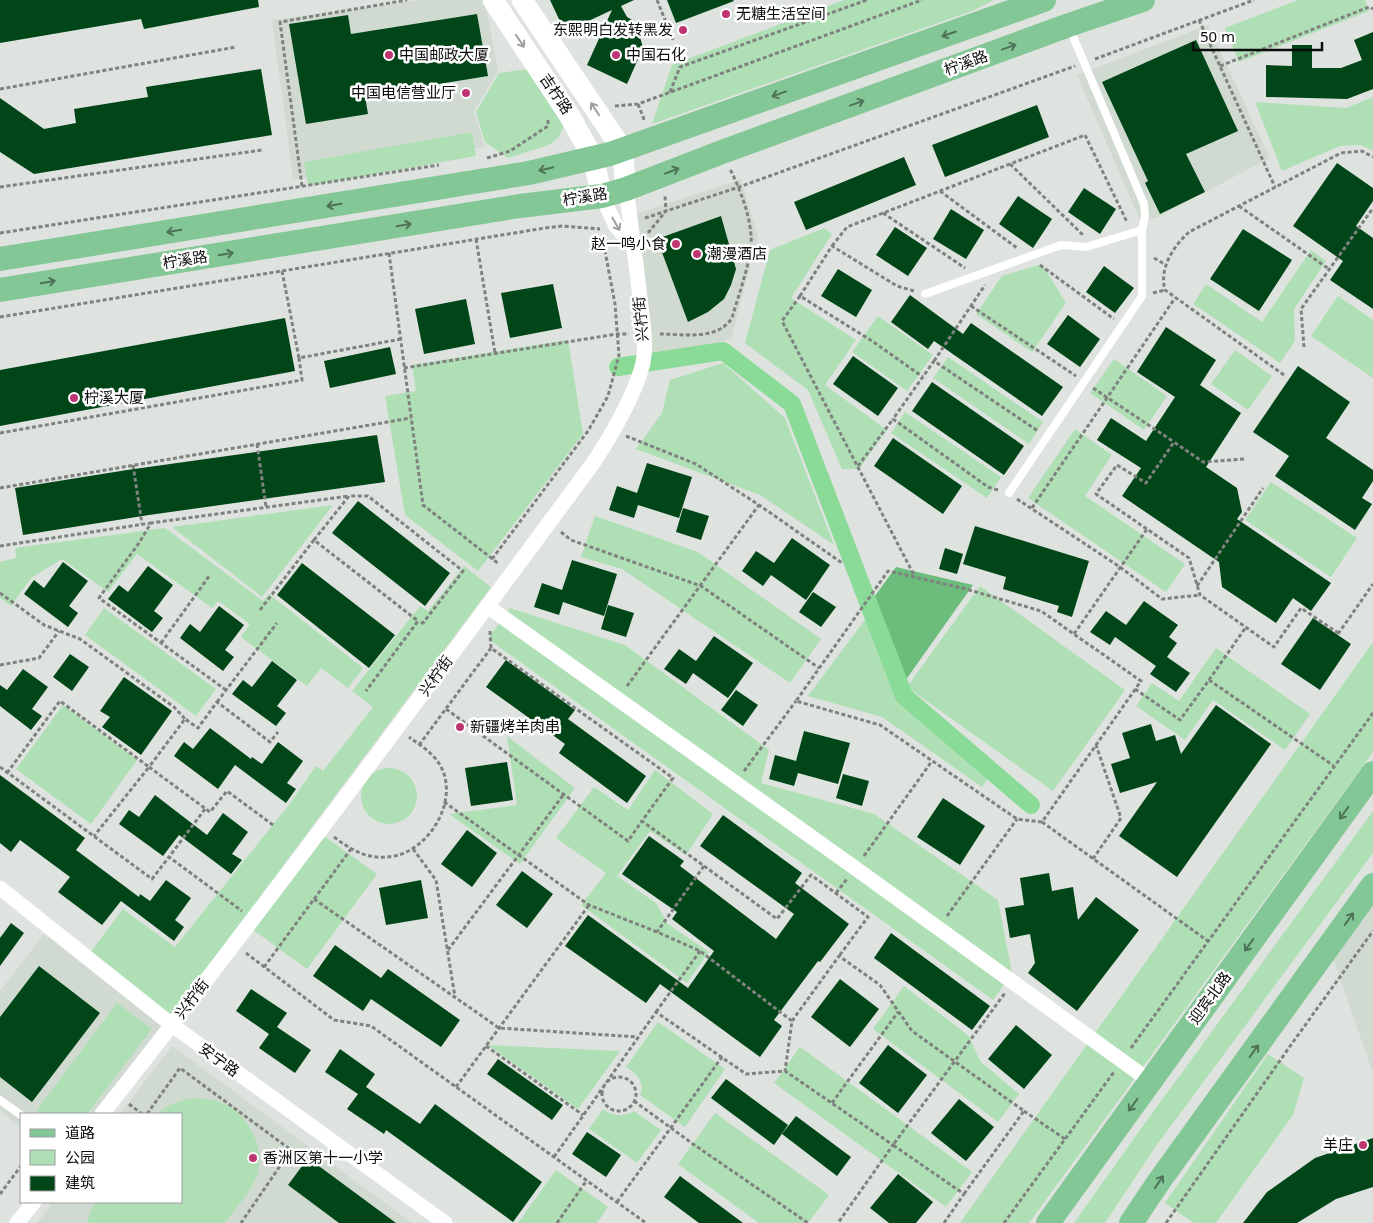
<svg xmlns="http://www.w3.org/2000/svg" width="1373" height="1223" font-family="'Noto Sans','Noto Sans SC',sans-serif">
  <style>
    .built { fill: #d0dad1 }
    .green { fill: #afdfb5 }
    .forest { fill: #6cbc7b }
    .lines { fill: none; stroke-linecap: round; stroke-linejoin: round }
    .canal { stroke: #8bdb98; stroke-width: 18 }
    .building { fill: #004618 }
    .path { stroke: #7f827f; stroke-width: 3; stroke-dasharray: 4 2.5; stroke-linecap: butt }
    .lane { stroke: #fff; stroke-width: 8 }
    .street { stroke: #fff; stroke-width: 15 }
    .secondary { stroke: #fff; stroke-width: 21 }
    .primary { stroke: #84c796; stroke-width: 24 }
    .oneway { stroke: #4e7357 }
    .oneway2 { stroke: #9d9e9d }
    .poi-dot { fill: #be3571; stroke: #fff; stroke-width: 2 }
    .labels { text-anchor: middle; stroke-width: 5; stroke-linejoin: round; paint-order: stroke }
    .poi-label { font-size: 15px; fill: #0b0c0b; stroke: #fff; text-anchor: start }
    .street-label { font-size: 15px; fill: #0b0c0b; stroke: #fff }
  </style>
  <rect width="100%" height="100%" fill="#dfe3df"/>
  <path class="built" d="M421 0H485L498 71 474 111 485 147 293 179 272 20Z
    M1208 25 1270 158 1156 218H1139L1077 75Z
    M741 179 758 236 731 339 658 357 648 348 636 214Z
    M1373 887V1073L1329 947Z
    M44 934 162 1026 93 1114H21V1127L0 1111V991Z
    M172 1046 179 1051 412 1223H37L53 1202H181V1114H120Z"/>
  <path class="green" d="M844 0H994L972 11 652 124 672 65Z
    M1298 0H1365L1369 11 1239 62 1225 28Z
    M529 69 564 125 559 137 549 145 508 158 485 142 476 112 499 73Z
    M1373 97V151L1361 145 1340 146 1282 171 1255 102 1346 108Z
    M472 132 476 156 308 186 304 162Z
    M824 228 832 234 791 298 856 340 825 385 887 430 859 469H842L808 390 745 343 770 250Z
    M1311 250 1326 261 1294 309 1295 341 1280 363 1193 304 1206 284 1262 322Z
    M1042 264 1066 303 1032 352 976 314 1002 276Z
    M1338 296 1373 320V378L1311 336Z
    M878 316 933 355 907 391 852 352Z
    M568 340 583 434 478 571 405 515 385 396 416 391 412 365Z
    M1235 350 1272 376 1248 410 1211 384Z
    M948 357 1043 422 1029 444 933 378Z
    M1114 359 1167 396 1144 430 1090 393Z
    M723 363 785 418 834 545 760 495 636 449 662 413 670 380Z
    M905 412 1001 477 987 498 891 433Z
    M1075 429 1112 455 1085 496 1185 564 1166 592 1028 498Z
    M1271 482 1357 538 1331 577 1245 520Z
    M333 505 262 597 172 527Z
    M595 516 698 552 821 639 790 683 622 569 581 557Z
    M165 528 263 601 269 594 363 668 348 688 321 668 307 686 241 637 250 624 218 601 212 608 137 554 108 592 62 559 31 578 11 606 0 598V562L16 558 15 548Z
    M464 566 491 587 170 1017 89 954 123 909 175 947 288 806 316 766 323 771 373 707 352 691 420 606 428 611Z
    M980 586 1125 690 1053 791 907 687Z
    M104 608 216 689 196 716 85 635Z
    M510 608 625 645 769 750 761 783 874 814 998 900 1012 973 993 1000 488 639Z
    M867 617 896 700 988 778 982 787 882 717 808 696Z
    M1373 642V752L1029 1223H960Z
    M1216 648 1310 714 1285 750 1213 700 1185 740 1136 706 1152 683 1179 701Z
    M63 705 137 760 91 824 16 769Z
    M507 736 575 788 520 864 449 814 517 805Z
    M361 796a28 28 0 1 1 56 0a28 28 0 1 1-56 0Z
    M655 770 713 814 686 855 650 831 617 876 656 903 668 924 709 952 687 983 581 905 606 873 556 838 594 787 628 810Z
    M1373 811V853L1156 1146 1105 1223H1074L1137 1134Z
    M321 834 377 874 307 969 252 929Z
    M904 986 969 1036 980 1061 1019 1094 998 1122 873 1029Z
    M117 1003 152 1029 87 1114H42L37 1110Z
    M658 1022 725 1069 685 1127 640 1095C646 1083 636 1073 626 1067Z
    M488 1045 620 1051 578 1109Z
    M800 1047 972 1172 946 1207 774 1083Z
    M1268 1054 1304 1078 1293 1115 1216 1223H1194L1165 1203Z
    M196 1098C209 1099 222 1101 233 1109 252 1123 265 1151 257 1175 252 1191 235 1209 225 1223H87L89 1216 95 1202H181V1114H157C168 1104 181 1100 196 1098Z
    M603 1109C613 1116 623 1118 634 1111L661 1130 637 1163 589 1129Z
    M715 1113 829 1195 808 1223H759L678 1164Z
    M556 1170 608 1207 597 1223H518Z"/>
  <path class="forest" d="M896 567 973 585 905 681 872 600Z"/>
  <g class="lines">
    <path class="canal" d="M618 367 723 351 792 404 904 696 1031 805"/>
  </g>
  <path class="building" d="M0 0H258L259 7 144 29 141 19 0 43Z
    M550 0H634L621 6 627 17 636 22 643 48 627 84 587 65 612 10 565 32Z
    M667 0H733L734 1 676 23Z
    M477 14 488 76 365 96 368 114 306 124 289 24 348 15 351 34Z
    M1373 32V89L1347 99 1266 97V65L1292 66V45H1312V68H1341L1362 60 1354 40Z
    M1196 40 1238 131 1186 154 1205 192 1160 214 1145 183 1148 181 1102 82Z
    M261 69 272 135 34 174 0 152V98L44 129 76 123 74 109 148 97 146 87Z
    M1037 105 1049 137 945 177 932 145Z
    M904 157 916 185 806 230 794 202Z
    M1337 163 1373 188V201L1356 226 1373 238V309L1330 280 1343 261 1293 226Z
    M1084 188 1116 209 1100 234 1068 212Z
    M1018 196 1052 219 1033 248 999 224Z
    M951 209 984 230 966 259 933 239Z
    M721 216 736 269 731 285 724 299 708 312 688 322 657 239Z
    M895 227 927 248 908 276 876 255Z
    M1243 229 1292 260 1259 311 1210 279Z
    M1104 266 1134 288 1115 313 1086 292Z
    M838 269 872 290 856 317 821 296Z
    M553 284 562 328 510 338 501 293Z
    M910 295 963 334 971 323 1063 387 1042 416 934 341 928 349 891 322Z
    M466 299 475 344 424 354 415 309Z
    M1068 315 1100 339 1080 367 1047 344Z
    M285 318 295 371 0 426V370Z
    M1166 327 1216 360 1200 385 1241 413 1206 467 1237 488 1242 512 1237 519 1331 583 1311 611 1293 598 1276 623 1222 587 1219 562 1122 496 1141 468 1097 440 1111 418 1146 441 1175 397 1137 372Z
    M390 347 396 374 330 388 324 361Z
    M853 356 898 388 878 416 833 384Z
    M1298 366 1350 402 1326 438 1373 470V481L1362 498 1372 504 1355 530 1275 476 1289 456 1253 432Z
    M932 382 1024 446 1004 475 912 411Z
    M377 435 385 482 149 515 23 535 15 488 127 470Z
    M893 438 962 486 943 514 874 466Z
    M647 463 692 477 679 518 638 505 634 518 609 510 617 486 637 493Z
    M358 501 450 573 425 606 332 533Z
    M683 508 709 516 701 540 676 532Z
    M975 526 1089 561 1072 617 1057 612 1059 606 1003 589 1006 577 963 564Z
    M792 538 830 565 806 600 771 575 763 586 742 571 756 551 774 563Z
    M945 548 963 554 957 574 939 569Z
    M572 560 617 574 604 616 563 602 559 615 534 607 542 583 562 590Z
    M63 562 88 581 69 606 78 613 68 627 24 594 34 580 44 588Z
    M302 563 395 635 369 668 277 595Z
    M148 566 173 585 154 611 163 618 152 632 108 599 119 585 128 592Z
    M813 592 836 607 821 627 799 612Z
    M1144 601 1178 625 1169 637 1177 643 1167 657 1190 673 1176 692 1150 674 1156 666 1115 637 1110 645 1090 632 1106 611 1126 625Z
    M608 605 634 613 626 637 601 629Z
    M219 606 244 625 225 650 234 657 223 671 180 638 190 624 200 632Z
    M1313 618 1351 644 1320 690 1281 664Z
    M714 636 753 663 728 698 693 673 686 684 664 669 679 649 696 661Z
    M70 654 89 667 72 691 53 677Z
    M506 660 575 710 568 719 646 776 627 803 559 753 565 744 486 687Z
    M272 661 297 680 277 706 286 713 276 726 232 694 243 680 252 687Z
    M23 669 48 687 32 709 42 716 31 730 0 706V685L7 690Z
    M124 677 172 711 141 755 102 727 110 717 100 711Z
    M736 690 758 705 743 726 721 710Z
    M1216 705 1271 744 1177 877 1119 836 1157 782 1120 793 1111 764 1130 758 1122 733 1151 724 1156 741 1175 735 1181 754Z
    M210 728 251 759 252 757 262 764 278 742 303 761 287 783 296 789 286 803 235 765 218 789 174 756 184 742 193 749Z
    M804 731 850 743 838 784 798 773 794 786 769 779 775 755 796 761Z
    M507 762 513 800 471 806 465 768Z
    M843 774 869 781 862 806 836 798Z
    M0 775 85 838 76 850 139 897 140 894 150 901 166 880 191 898 175 920 184 927 174 941 121 901 102 925 58 892 70 877 20 840 11 852 0 843Z
    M155 795 207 835 223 813 248 832 232 854 242 860 231 874 179 835 163 856 119 824 129 810 139 817Z
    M943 798 985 826 960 865 917 837Z
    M723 815 802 873 795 883 849 924 820 962 818 961 774 1020 782 1026 760 1057 660 984 646 1003 565 946 588 915 688 988 714 951 672 919 677 912 622 874 649 836 684 861 680 866 776 939 794 914 700 846Z
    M467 830 497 853 472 887 441 864Z
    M522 871 553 894 527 928 496 905Z
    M1049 873 1052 891 1073 887 1078 920 1096 897 1139 930 1077 1011 1028 973 1035 963 1030 934 1010 938 1005 908 1024 905 1020 878Z
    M421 880 428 918 386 925 379 888Z
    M11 923 24 933 0 966V938Z
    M891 933 990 1006 972 1030 874 958Z
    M335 945 381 978 388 969 460 1020 441 1047 371 999 363 1011 313 976Z
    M39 966 100 1013 32 1102 0 1077V1017Z
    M840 979 879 1009 850 1047 811 1017Z
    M251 989 287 1013 277 1027 311 1050 295 1073 259 1048 269 1034 236 1011Z
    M1016 1025 1052 1055 1024 1089 988 1059Z
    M888 1045 927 1075 898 1113 859 1083Z
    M340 1049 375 1074 366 1087 420 1124 435 1104 542 1182 513 1222 386 1130 384 1134 347 1109 358 1094 325 1072Z
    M498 1059 563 1105 552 1120 487 1074Z
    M726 1079 788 1125 774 1145 711 1098Z
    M959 1099 994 1127 966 1161 931 1133Z
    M796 1116 851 1157 837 1176 782 1134Z
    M587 1132 621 1155 606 1177 572 1154Z
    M1373 1138V1187L1336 1199 1297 1223H1243L1267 1192 1315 1158Z
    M308 1158 396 1223H339L288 1185Z
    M898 1174 933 1202 916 1223H889L870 1208Z
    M680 1176 743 1223H699L664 1197Z"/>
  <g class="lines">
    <path class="path" d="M657 0 674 42
      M1199 20 1275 187
      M1095 59 1254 0
      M1220 66 1369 7 1373 9
      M0 89 236 47
      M670 92 680 67 867 0
      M638 104 645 122
      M615 106 638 104 922 0
      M487 158 510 151 548 126V119
      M1010 164 1083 235
      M302 186 280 22 407 0
      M0 187 262 150
      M940 191 1017 248
      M1239 206 1329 269
      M883 213 965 268
      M645 218 739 187 1075 66
      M0 233 439 165
      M648 233 666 211 665 196
      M476 239 495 353
      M832 246 847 227 1085 135 1127 222
      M389 253 423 505 499 564
      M1154 258 1166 265
      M1040 265 1114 319
      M282 271 299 358 401 339
      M914 291 897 286 832 246 800 296 872 341 923 377
      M1153 293 1165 290
      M800 296 782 321 915 577
      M971 306 1076 376
      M0 317 545 228 563 226 600 229
      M660 334C684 334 717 341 732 318 738 296 753 257 751 235 749 212 740 189 730 169
      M1304 347 1301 309 1373 208
      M934 361 985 285
      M404 368 617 334H629
      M1284 375 1165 290C1159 268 1173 247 1189 232L1341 153 1362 151 1373 157
      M1093 388 1174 442
      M0 433 302 380 299 358
      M626 436 696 464 759 505 842 563
      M257 444 266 507
      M1244 459 1203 462 1174 442 1146 483 1117 465 1096 494 1189 558 1200 595 1274 647 1301 608 1338 633
      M133 465 142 524
      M858 466 893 419
      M0 488 411 418
      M998 490 988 487 893 419 934 361 1038 431
      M1017 499 1120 567 1162 599 1200 595
      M1032 508 1175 298
      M561 532 571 540 701 586 819 668
      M314 540 349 496H368L463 571 423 623 418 622
      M0 546 151 523
      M492 559 588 431 608 396 619 355 615 304 602 235
      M1197 586 1263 488
      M0 593 44 625 80 639 174 707 185 719
      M260 610 314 540 418 621 366 691
      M490 631 491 648 673 778 642 821 704 866 657 932
      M1074 634 1147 529
      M1338 634 1373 584
      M161 643 210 575
      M0 665 39 658 59 631
      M1209 680 1246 627
      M627 686 759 505
      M1135 689 1180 720 1209 680 1334 766
      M226 690 99 598 139 543 151 523 349 496
      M217 702 277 623
      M446 709 628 841 642 821
      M419 745 491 648
      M0 767 152 879 169 857
      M744 771 796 701
      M7 773 60 701 149 767 94 836
      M444 802 589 905 657 932 700 951 792 1021 785 1071
      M205 809 169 857 242 911
      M1042 822 1017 819 880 725 796 701 888 571 966 589 1041 611 1141 681 1042 822 1208 941
      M273 825 227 791 210 812 149 767 185 719 198 728 217 702 270 742 278 732
      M334 837C350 849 366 859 387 857 427 855 461 801 440 765 433 753 420 745 409 737
      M413 849 436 880 455 997
      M864 856 932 761
      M1093 859 1121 818 1096 745
      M704 866 777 919 811 875 868 917 839 956
      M836 893 847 879
      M314 899 499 1028 638 1037
      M947 916 1017 819
      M448 950 564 794
      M246 953 334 1020 371 1026 646 1223
      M264 967 351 849
      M656 1012 700 951
      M792 1021 839 956 880 985 912 1031 1024 1111 964 1194
      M486 1046 583 1115
      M1131 1048 1373 713
      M602 1094a17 17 0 1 1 34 0a17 17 0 1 1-34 0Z
      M456 1087 589 905
      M634 1101 693 1144 808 1223
      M832 1103 898 1012
      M129 1104 142 1114
      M1024 1111 1065 1139
      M147 1114 180 1068 291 1150 241 1223
      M554 1157 656 1012 746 1074 785 1071 893 1145 838 1223
      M0 1194 21 1166
      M617 1202 722 1057
      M557 1223 587 1180
      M944 1223 964 1194 893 1145 1005 993
      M1004 1223 1114 1072
      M1166 1223 1293 1042 1373 931"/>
    <path class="lane" d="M925 294 1061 245 1086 247 1142 230
      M1009 493 1142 296V230L1145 216 1144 204 1069 27
      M0 1100 21 1115"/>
    <path class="street" d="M602 196 616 226 635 249
      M487 606 855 868 1150 1081
      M0 888 172 1025 445 1223
      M102 1114C271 900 432 681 594 462 612 434 635 396 643 363 647 342 642 319 640 299 636 262 631 225 626 189
      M17 1223 34 1202"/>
    <path class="secondary" d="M493 0 571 118 593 158 602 196
      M522 0 622 149 626 189"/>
    <path class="primary" d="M0 259 529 173 610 154 1044 0
      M0 290 520 206 602 196 626 189 722 152 1069 25 1143 0
      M1048 1223 1373 773
      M1131 1223 1160 1180 1373 885"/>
  </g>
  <defs><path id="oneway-shaft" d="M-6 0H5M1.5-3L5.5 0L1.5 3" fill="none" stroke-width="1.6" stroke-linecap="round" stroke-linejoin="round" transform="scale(1.25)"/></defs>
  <g class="oneway">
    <use href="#oneway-shaft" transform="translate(949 34) rotate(161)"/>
    <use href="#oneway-shaft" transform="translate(1009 47) rotate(-20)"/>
    <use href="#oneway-shaft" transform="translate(779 94) rotate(160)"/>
    <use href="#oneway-shaft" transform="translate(857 103) rotate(-20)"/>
    <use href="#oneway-shaft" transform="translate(546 169) rotate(166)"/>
    <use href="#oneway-shaft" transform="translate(672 171) rotate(-21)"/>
    <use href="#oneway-shaft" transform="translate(334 205) rotate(171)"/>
    <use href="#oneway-shaft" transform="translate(404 225) rotate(-9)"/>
    <use href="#oneway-shaft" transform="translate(174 231) rotate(171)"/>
    <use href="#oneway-shaft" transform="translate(226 254) rotate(-9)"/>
    <use href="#oneway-shaft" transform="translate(48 282) rotate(-9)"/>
    <use href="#oneway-shaft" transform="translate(1344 813) rotate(126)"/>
    <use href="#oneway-shaft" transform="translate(1349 919) rotate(-54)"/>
    <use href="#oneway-shaft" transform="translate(1249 945) rotate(126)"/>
    <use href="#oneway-shaft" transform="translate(1254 1051) rotate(-54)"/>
    <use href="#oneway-shaft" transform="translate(1133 1105) rotate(126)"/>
    <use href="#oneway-shaft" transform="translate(1159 1182) rotate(-56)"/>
  </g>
  <g class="oneway2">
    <use href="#oneway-shaft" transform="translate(520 41) rotate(56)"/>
    <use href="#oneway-shaft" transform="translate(595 109) rotate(-124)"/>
    <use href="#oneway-shaft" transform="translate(616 224) rotate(60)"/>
  </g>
  <g class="poi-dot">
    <circle cx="726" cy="14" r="5"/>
    <circle cx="683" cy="30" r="5"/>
    <circle cx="389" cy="55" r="5"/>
    <circle cx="616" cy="55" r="5"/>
    <circle cx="466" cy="93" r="5"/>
    <circle cx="676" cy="244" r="5"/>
    <circle cx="697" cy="254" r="5"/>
    <circle cx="74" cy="398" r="5"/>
    <circle cx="460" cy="727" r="5"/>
    <circle cx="1363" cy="1145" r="5"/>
    <circle cx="253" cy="1158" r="5"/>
  </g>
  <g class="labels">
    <g class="poi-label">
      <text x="736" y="19">无糖生活空间</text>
      <text x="673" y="35" text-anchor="end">东熙明白发转黑发</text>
      <text x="399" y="60">中国邮政大厦</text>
      <text x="626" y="60">中国石化</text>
      <text x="456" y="98" text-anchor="end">中国电信营业厅</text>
      <text x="666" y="249" text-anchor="end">赵一鸣小食</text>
      <text x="707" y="259">潮漫酒店</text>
      <text x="84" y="403">柠溪大厦</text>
      <text x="470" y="732">新疆烤羊肉串</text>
      <text x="1353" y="1150" text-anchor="end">羊庄</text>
      <text x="263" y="1163">香洲区第十一小学</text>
    </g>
    <g class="street-label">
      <text transform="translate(966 63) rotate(-20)" y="5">柠溪路</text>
      <text transform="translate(556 94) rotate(56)" y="5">吉柠路</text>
      <text transform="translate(585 197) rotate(-9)" y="5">柠溪路</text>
      <text transform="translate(185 260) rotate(-9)" y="5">柠溪路</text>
      <text transform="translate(641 319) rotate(-95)" y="5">兴柠街</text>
      <text transform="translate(436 676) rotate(-54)" y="5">兴柠街</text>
      <text transform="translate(1210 998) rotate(-54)" y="5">迎宾北路</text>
      <text transform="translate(192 999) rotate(-53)" y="5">兴柠街</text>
      <text transform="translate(219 1060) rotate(36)" y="5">安宁路</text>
    </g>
  </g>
  <rect x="20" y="1113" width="162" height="90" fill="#ffffff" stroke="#9d9e9d"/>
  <rect x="30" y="1129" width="25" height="8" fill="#84c796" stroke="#9d9e9d"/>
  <text x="65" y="1138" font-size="15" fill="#0b0c0b">道路</text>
  <rect x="30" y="1150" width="25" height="15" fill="#afdfb5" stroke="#9d9e9d"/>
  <text x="65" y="1163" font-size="15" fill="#0b0c0b">公园</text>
  <rect x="30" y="1176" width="25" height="15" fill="#004618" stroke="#9d9e9d"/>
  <text x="65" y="1188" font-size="15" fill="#0b0c0b">建筑</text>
  <path d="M1193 42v8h129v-8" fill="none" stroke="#0b0c0b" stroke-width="2.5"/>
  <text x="1200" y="42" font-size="15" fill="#0b0c0b" stroke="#ffffff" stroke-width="4" paint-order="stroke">50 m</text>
</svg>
